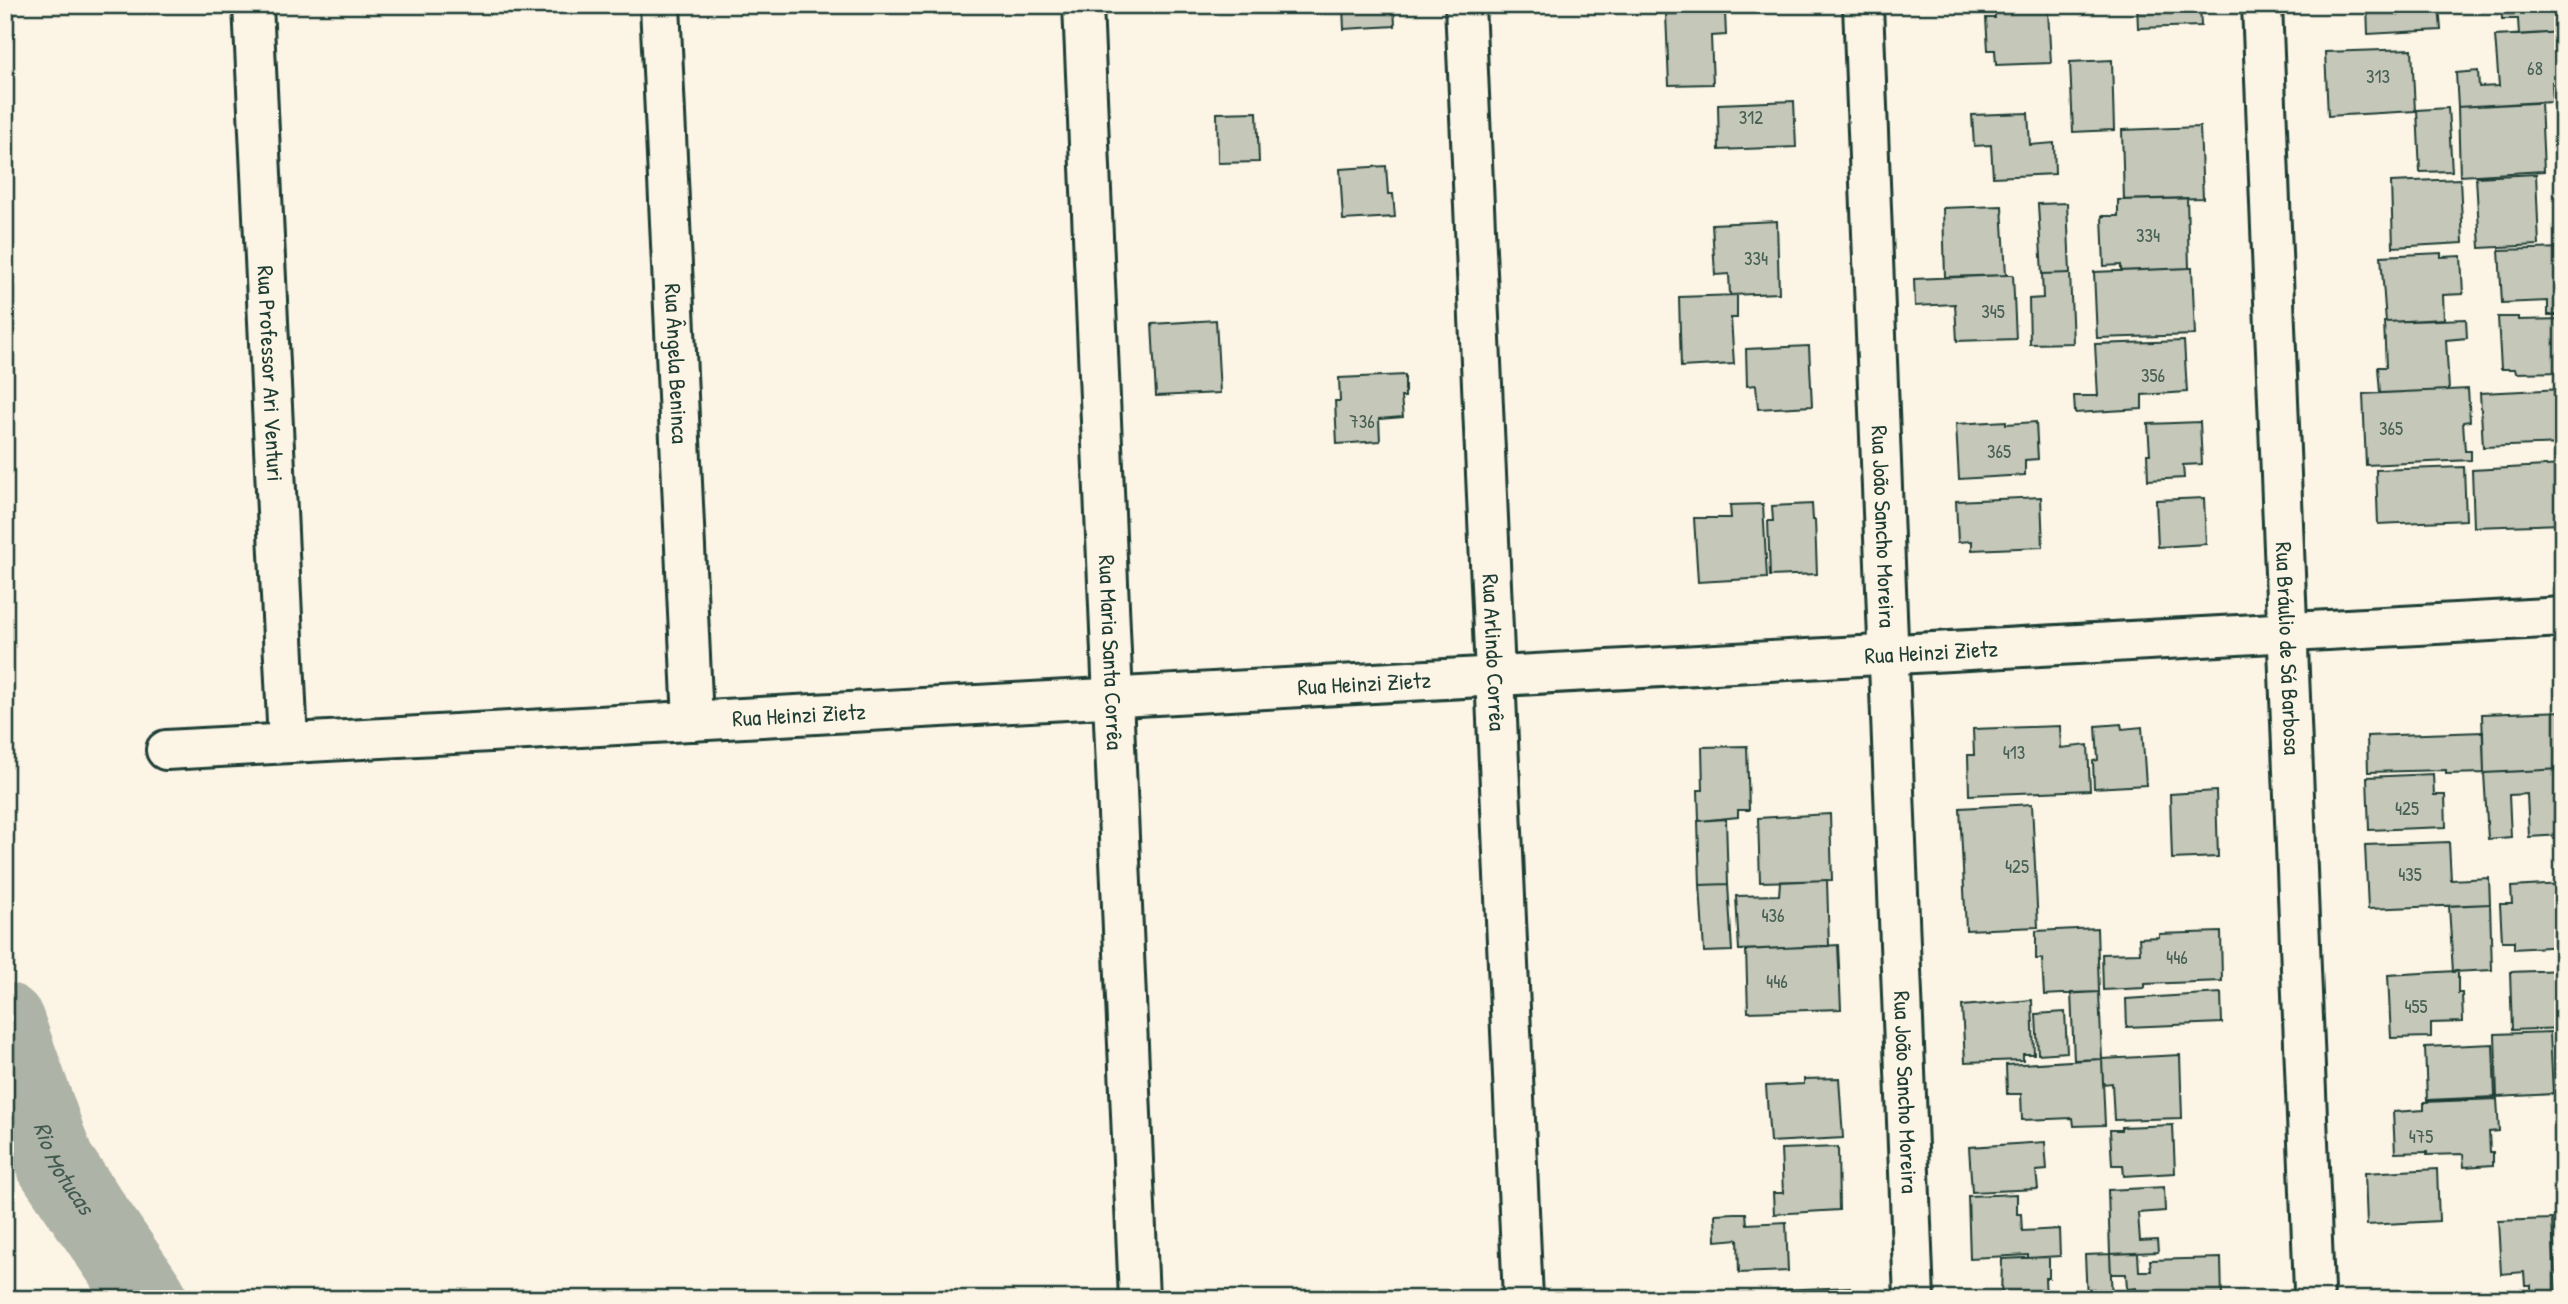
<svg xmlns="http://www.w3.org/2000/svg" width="2568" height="1304" font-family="'Patrick Hand',sans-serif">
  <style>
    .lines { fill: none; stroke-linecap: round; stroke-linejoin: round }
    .river { stroke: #aeb3a7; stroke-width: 79 }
    .building { fill: #c5c7b9; stroke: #1f3d34; stroke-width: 2 }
    .minor-casing { stroke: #1f3d34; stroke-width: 44 }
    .minor { stroke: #fcf5e5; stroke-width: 38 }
    .labels { text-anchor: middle; stroke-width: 5; stroke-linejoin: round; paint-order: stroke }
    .number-label { font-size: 19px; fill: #486055 }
    .street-label { font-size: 23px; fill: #1f3d34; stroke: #fcf5e5 }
    .water-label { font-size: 24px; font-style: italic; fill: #435a51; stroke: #fcf5e5 }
  </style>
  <rect width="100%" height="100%" fill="#fcf5e5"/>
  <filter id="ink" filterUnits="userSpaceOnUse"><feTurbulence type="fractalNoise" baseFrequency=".0143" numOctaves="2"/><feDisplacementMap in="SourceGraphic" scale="14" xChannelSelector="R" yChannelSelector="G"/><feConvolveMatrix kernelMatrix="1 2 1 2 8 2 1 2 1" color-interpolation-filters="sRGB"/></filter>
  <g filter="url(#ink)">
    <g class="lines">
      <path class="river" id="s1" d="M5 1022 55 1163 148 1299"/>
    </g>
    <path class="building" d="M1319 5H1394L1395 26 1344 29 1343 7 1320 9Z
      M1666 5H1696V13L1666 14Z
      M1720 5H1785V9L1720 12Z
      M1994 5H2052V11H2048L2051 63 1996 65 1995 50H1988L1986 18H1995Z
      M2137 5H2200L2201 26 2138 28Z
      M2367 5H2439L2441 30 2368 34Z
      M2501 5H2563V32L2519 35 2518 19H2502Z
      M1725 12 1726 35 1711 36 1713 84 1669 85 1666 14Z
      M2563 32V81L2552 82 2553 102 2458 107 2456 73 2478 71 2479 87 2499 86 2495 36Z
      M2412 49 2415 111 2328 116 2325 52Z
      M2112 60 2114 130 2073 132 2070 62Z
      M1794 101 1796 147 1719 150 1718 104Z
      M2541 102 2544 171 2460 176 2458 107Z
      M2448 108 2452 171 2420 172 2417 110Z
      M1257 112 1259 162 1218 163 1217 113Z
      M2028 113 2030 145 2054 143 2055 174 1993 177 1991 145 1974 146 1972 115Z
      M2200 127 2203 198 2124 200 2122 130Z
      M1386 166 1388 194H1393L1395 217 1343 220 1340 169Z
      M2536 174 2539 245 2480 248 2476 177Z
      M2460 179 2463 243 2393 247 2391 182Z
      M2187 198 2189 268 2121 271V265L2104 266 2102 216H2118V200Z
      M2067 203 2070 273 2042 274 2038 204Z
      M2002 206 2006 275 1945 277 1943 208Z
      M1777 221 1779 293 1730 295 1729 274 1715 275 1712 224Z
      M2563 248V315H2548V301L2502 303 2499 250Z
      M2441 253V257L2461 256 2463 294 2443 295 2444 319 2386 322 2381 256Z
      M2189 268H2192L2195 335 2097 338 2094 272Z
      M2070 273 2073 343 2030 344 2029 299 2043 298 2042 274Z
      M2006 275H2013L2016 339 1957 341 1955 304 1915 306 1914 279Z
      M1737 295V318H1731L1734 364 1681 367 1679 297Z
      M2498 317H2518V320L2563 319V372L2516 373 2515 369H2501Z
      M2466 319 2467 338 2446 340 2449 390 2380 393 2378 367H2386L2384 322Z
      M1216 320 1220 393 1156 396 1152 324Z
      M2184 341 2187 392 2142 395V409L2075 413 2074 396H2098L2095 344Z
      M1809 346 1812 406 1758 409 1756 385 1747 386 1746 349Z
      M1405 375V397H1401L1403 417 1379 419 1380 441 1337 444 1335 401H1340L1339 378Z
      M2468 389 2470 421 2463 422 2465 451H2471V460L2366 465 2363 394Z
      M2563 389V444L2483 447 2480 393Z
      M2006 421V424L2036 422 2038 459 2025 460V475L1959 479 1956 424Z
      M2200 422 2202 464 2183 465 2184 478 2148 480 2147 454H2150L2148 424Z
      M2563 465V524L2474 527 2472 470Z
      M2464 467 2466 520 2378 524 2376 470Z
      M2041 497 2043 547 1972 550V541L1958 542 1956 501Z
      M2204 498 2206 544 2158 547 2156 500Z
      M1763 504 1767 578 1698 582 1694 518H1731L1730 505Z
      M1812 504 1813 520H1815L1817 574 1770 576 1768 521H1773L1772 506Z
      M2563 711V769L2484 773 2482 714Z
      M2121 724 2122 729 2142 727 2146 785 2094 788 2093 761 2098 760 2096 726Z
      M2060 726 2061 748 2088 745 2090 790 1969 795 1968 755H1974L1973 729Z
      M2483 732 2484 773 2446 774V770L2368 772 2367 736Z
      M1747 746 1749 810H1738V817L1699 821 1698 790H1703L1702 747Z
      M2563 769V835L2529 837 2527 794 2509 795 2511 837 2488 839 2484 773Z
      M2433 774 2434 795H2445L2446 827 2369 830 2367 777Z
      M2216 791 2218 857 2172 859 2170 794Z
      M2032 804 2038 927 1966 930 1960 808Z
      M1830 814 1832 880 1760 882 1758 818Z
      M1726 819 1728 884 1700 885 1698 821Z
      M2449 842 2451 880 2489 878 2490 904 2368 909 2365 845Z
      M1827 880 1829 946 1739 950 1736 896 1779 895 1780 882Z
      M1728 884 1732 951 1704 952 1700 885Z
      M2563 884V946L2514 949V941H2502L2500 904H2512L2511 887Z
      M2490 904 2492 970 2453 972 2449 906Z
      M2097 928 2099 992 2044 995 2042 959H2036V931Z
      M2221 932 2222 981 2145 984V988L2103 990 2102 954 2140 953 2139 938 2159 937V934Z
      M1838 945 1841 1009 1748 1012 1746 950Z
      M2563 970V1028L2512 1030 2510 972Z
      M2456 971H2458V993H2462L2463 1022 2431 1023V1037L2391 1038 2388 975Z
      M2099 992 2102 1059 2074 1060 2071 993Z
      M2221 993 2222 1023 2127 1027 2126 999Z
      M2032 1000 2034 1054H2023V1060L1965 1062 1962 1006Z
      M2065 1012 2067 1052 2038 1054 2036 1014Z
      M2550 1032 2553 1094 2497 1097 2495 1034Z
      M2493 1044 2495 1097 2427 1100 2425 1047Z
      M2180 1055 2182 1118 2114 1120 2112 1083 2103 1084 2102 1059Z
      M2102 1059 2105 1125 2074 1126 2073 1118 2022 1120 2021 1094H2007L2006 1065Z
      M1839 1078 1843 1138 1770 1142 1766 1086 1804 1084V1079Z
      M2497 1099 2499 1131 2489 1132 2490 1152H2493V1165L2464 1167 2463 1154 2427 1155V1152L2395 1153 2393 1112 2424 1110V1102Z
      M2173 1125 2175 1173 2124 1176 2123 1165H2112L2110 1130H2121V1127Z
      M2045 1142 2047 1170 2036 1171 2038 1189 1972 1192 1969 1147Z
      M1838 1147 1839 1210 1774 1214 1773 1193H1783L1781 1149Z
      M2563 1167V1224H2561L2559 1168Z
      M2437 1169 2439 1221 2367 1225 2365 1173Z
      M2164 1187 2165 1211 2138 1213 2140 1241 2157 1240 2158 1252 2110 1254 2108 1190Z
      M2017 1194V1214H2021L2022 1231 2059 1229 2060 1256 2028 1258V1255L1970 1258 1968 1196Z
      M1735 1213H1746L1747 1224 1786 1222 1788 1271 1739 1273 1738 1239 1716 1241 1715 1214Z
      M2552 1219 2556 1299H2531V1285H2525L2524 1272 2501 1274 2498 1221Z
      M2138 1253 2139 1271H2151L2150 1260 2221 1258 2222 1299H2137L2136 1288 2127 1289 2126 1274H2111L2110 1254Z
      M2110 1254 2112 1299H2087L2085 1255Z
      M2049 1257V1278H2045L2046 1299H2001L2002 1259Z
      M1850 1287V1299H1780V1290Z"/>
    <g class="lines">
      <defs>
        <g id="minor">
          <path id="s2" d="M253 5 288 743"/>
          <path id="s3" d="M660 5 693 721"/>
          <path id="s4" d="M1083 5 1139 1299"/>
          <path id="s5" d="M1465 5 1523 1299"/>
          <path id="s6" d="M1863 5 1914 1299"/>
          <path id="s7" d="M2262 5 2314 1290"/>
          <path id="s8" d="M166 750 2563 617"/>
        </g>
      </defs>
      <use href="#minor" class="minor-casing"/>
      <use href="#minor" class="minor"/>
    </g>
  </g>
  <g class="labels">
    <g class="number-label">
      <text x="2535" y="75">68</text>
      <text x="2378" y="83">313</text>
      <text x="1751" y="124">312</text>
      <text x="2148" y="242">334</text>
      <text x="1756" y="265">334</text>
      <text x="1993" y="318">345</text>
      <text x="2153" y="382">356</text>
      <text x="1362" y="428">736</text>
      <text x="2391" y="435">365</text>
      <text x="1999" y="458">365</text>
      <text x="2014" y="759">413</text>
      <text x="2407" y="815">425</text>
      <text x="2017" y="873">425</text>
      <text x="2410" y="881">435</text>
      <text x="1773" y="922">436</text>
      <text x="2177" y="964">446</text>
      <text x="1777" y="988">446</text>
      <text x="2416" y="1013">455</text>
      <text x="2421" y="1143">475</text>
    </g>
    <g class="street-label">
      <text dy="8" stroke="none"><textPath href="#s3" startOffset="359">Rua Ângela Beninca</textPath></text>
      <text dy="8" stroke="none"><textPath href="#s2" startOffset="369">Rua Professor Ari Venturi</textPath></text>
      <text dy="8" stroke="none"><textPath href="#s6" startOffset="522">Rua João Sancho Moreira</textPath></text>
      <text dy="8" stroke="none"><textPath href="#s7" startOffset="644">Rua Bráulio de Sá Barbosa</textPath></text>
      <text dy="8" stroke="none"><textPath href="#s4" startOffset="648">Rua Maria Santa Corrêa</textPath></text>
      <text dy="8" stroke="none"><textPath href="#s5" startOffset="648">Rua Arlindo Corrêa</textPath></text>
      <text dy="8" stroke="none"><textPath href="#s8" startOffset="1768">Rua Heinzi Zietz</textPath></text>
      <text dy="8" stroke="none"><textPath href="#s8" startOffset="1200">Rua Heinzi Zietz</textPath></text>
      <text dy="8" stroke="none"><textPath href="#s8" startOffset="634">Rua Heinzi Zietz</textPath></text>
      <text dy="8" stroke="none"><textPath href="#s6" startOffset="1088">Rua João Sancho Moreira</textPath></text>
    </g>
    <g class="water-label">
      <text dy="8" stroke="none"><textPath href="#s1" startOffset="158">Rio Motucas</textPath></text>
    </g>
  </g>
  <rect width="2568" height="1304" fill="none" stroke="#fcf5e5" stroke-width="28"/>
  <rect x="14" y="14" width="2540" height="1276" fill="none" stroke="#1f3d34" stroke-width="2.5" filter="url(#ink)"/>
</svg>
